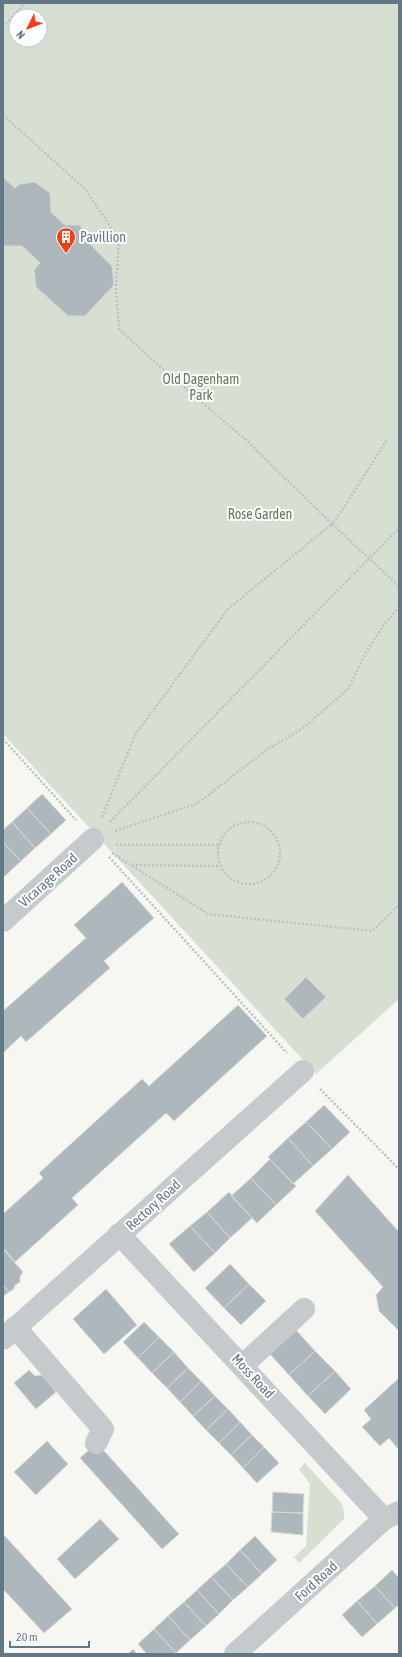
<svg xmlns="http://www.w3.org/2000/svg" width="402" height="1657" font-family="'Asap Condensed',sans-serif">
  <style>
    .green { fill: #d7dfd3; fill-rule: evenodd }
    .building { fill: #aeb7bc; stroke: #d8d8d5 }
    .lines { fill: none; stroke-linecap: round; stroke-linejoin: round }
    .path { stroke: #bec1c3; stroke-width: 2.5; stroke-dasharray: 2 2; stroke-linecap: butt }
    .minor { stroke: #c5cacc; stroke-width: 22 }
    .labels { text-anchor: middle; stroke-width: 4; stroke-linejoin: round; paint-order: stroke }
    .poi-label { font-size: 14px; fill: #627886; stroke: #fff; text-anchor: start }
    .park-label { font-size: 14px; fill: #65785e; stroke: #fff }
    .street-label { font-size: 14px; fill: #627886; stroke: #fff }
  </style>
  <rect width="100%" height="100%" fill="#f6f6f2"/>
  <path class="green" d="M3 3H399V999L316 1074 3 734ZM16 16H40V40H16Z
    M305 1463 342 1504 344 1512V1519L299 1563 294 1557 306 1546 310 1484 299 1469Z"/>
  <path class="building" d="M3 177 15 188 20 184 35 182 50 193 51 212 65 225H81L82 236 112 266 114 285 85 316H68L36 287 34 270 40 263 22 246H3Z
    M42 794 66 820 51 834 27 808Z
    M27 808 51 834 35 848 12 822Z
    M12 822 35 848 21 861 3 842V830Z
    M3 842 21 861 5 876 3 874Z
    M122 882 154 918 104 961 110 968 26 1042 21 1036 3 1053V1009L4 1010 86 938 74 925Z
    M306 977 326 997 303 1019 284 999Z
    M238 1005 267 1036 174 1121 166 1113 72 1198 78 1205 15 1262 3 1248V1214L43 1178 39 1173 142 1079 149 1086Z
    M324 1105 350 1132 332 1149 306 1122Z
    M306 1122 332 1149 313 1166 288 1138Z
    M288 1138 313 1166 293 1184 268 1157Z
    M270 1159 296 1186 276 1205 251 1178Z
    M348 1175 399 1232V1331L379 1311 376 1295 383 1287 315 1211Z
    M251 1178 276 1205 257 1223 231 1196Z
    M229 1192 252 1218 230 1238 207 1212Z
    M207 1212 230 1238 215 1253 190 1226Z
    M190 1226 215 1253 194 1272 169 1244Z
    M3 1249 23 1272 20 1276V1282L15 1285 14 1289 9 1292 3 1285Z
    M230 1264 249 1284 224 1308 205 1288Z
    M249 1284 266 1301 241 1325 224 1308Z
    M3 1285 9 1292 3 1296Z
    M106 1289 137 1325 104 1354 73 1319Z
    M144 1322 159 1337 138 1358 123 1342Z
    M295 1329 315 1351 289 1375 269 1353Z
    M159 1337 174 1352 152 1373 138 1358Z
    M315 1351 335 1371 308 1396 289 1375Z
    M174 1352 188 1368 167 1388 152 1373Z
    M188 1368 201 1381 180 1402 167 1388Z
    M29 1370 35 1376 42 1375 56 1392 36 1409 14 1383Z
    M335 1371 351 1389 325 1414 308 1396Z
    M399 1378V1450L389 1438 380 1446 362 1427 371 1419 364 1410Z
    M201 1381 215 1396 193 1416 180 1402Z
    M215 1396 228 1409 206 1430 193 1416Z
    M228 1409 240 1422 219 1443 206 1430Z
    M240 1422 252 1435 231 1455 219 1443Z
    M252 1435 264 1447 243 1468 231 1455Z
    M47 1441 68 1464 36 1495 14 1472Z
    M97 1443 179 1534 162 1549 80 1458Z
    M264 1447 279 1463 257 1483 243 1468Z
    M273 1492 304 1494 303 1513 272 1512Z
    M272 1512 303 1513V1535L271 1532Z
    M100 1519 119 1539 75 1579 57 1559Z
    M3 1534 72 1609 44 1633 3 1589Z
    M255 1536 277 1560 262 1574 240 1550Z
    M240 1550 262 1574 248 1587 226 1564Z
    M226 1564 248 1587 233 1600 211 1577Z
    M392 1570 399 1578V1605L395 1608 375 1586Z
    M211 1577 233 1600 219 1614 197 1590Z
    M375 1586 395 1608 377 1624 357 1601Z
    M197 1590 219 1614 206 1626 184 1602Z
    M357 1601 377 1624 362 1637 342 1615Z
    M184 1602 206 1626 190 1640 168 1616Z
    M168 1616 190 1640 176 1653 154 1629Z
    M154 1629 176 1653 175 1654H147L138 1644Z
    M133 1649 137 1654H128Z"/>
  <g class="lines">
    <path class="path" d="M3 27 25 3
      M3 115 85 189 119 239 116 288 119 329 158 365 246 440 332 524 345 506 388 438
      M3 739 76 820
      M102 817 135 735 228 609 332 524 399 586
      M110 822 399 528
      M218 853a31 31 0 1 1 62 0a31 31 0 1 1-62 0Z
      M115 831 198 803 265 751 303 728 348 689 365 654 383 626 399 607
      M116 845H220
      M112 853 208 914 372 931 399 905
      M109 857 287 1053
      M132 865 221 866
      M320 1089 399 1169"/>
    <path class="minor" d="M3 921 93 839
      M119 1234 384 1519
      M15 1327 103 1429 96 1443
      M3 1339 303 1071
      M243 1365 304 1309
      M235 1654 384 1519 399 1512"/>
  </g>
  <defs>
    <symbol id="building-pin" viewBox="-11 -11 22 30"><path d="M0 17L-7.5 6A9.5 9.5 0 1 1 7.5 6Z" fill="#f43e15" stroke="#fff"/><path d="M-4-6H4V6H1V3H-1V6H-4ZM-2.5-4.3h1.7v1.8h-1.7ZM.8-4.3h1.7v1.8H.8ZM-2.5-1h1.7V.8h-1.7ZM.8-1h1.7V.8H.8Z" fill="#fff"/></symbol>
  </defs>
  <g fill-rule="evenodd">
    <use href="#building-pin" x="55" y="226" width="22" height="30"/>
  </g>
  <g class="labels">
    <g class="poi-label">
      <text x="80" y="242">Pavillion</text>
    </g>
    <g class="park-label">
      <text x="201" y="384">Old Dagenham<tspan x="201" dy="16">Park</tspan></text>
      <text x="260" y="519">Rose Garden</text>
    </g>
    <g class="street-label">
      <text transform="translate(48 880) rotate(-42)" y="5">Vicarage Road</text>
      <text transform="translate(153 1205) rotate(-42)" y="5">Rectory Road</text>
      <text transform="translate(253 1376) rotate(47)" y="5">Moss Road</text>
      <text transform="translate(316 1581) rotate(-42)" y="5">Ford Road</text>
    </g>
  </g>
  <rect width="402" height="1657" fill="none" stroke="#627886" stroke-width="8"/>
  <g transform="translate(28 28) rotate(227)"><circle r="19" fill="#ffffff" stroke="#c0c9cf"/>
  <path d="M0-3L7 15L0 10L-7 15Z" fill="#f43e15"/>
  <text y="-6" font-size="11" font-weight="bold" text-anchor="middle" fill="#627886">N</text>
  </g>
  <path d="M10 1641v6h79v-6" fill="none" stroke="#627886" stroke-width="2"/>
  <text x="16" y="1641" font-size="12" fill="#627886" stroke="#ffffff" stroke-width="3" paint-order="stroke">20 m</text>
</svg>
